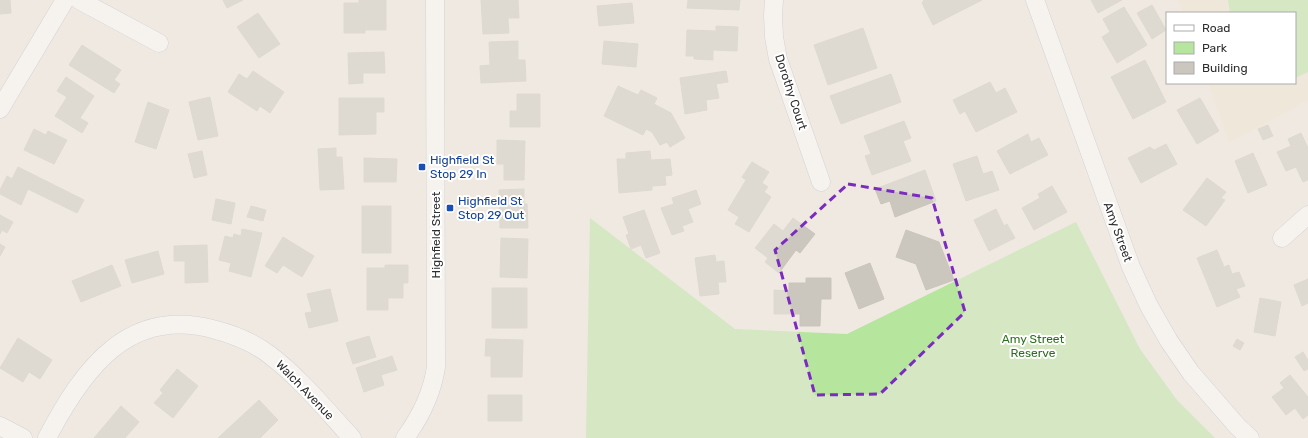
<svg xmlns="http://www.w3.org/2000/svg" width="1308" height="438" font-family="Rubik,sans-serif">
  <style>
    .education { fill: #f0e6d1 }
    .green { fill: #b6e59e }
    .building { fill: #cbc7bf; stroke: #cbc5ba }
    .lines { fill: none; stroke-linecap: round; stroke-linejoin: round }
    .minor-casing { stroke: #b4b7c1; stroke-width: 19 }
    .minor { stroke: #fff; stroke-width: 18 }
    .marked { fill: none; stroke: #7b2cbf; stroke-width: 3; stroke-dasharray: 8 5; stroke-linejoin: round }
    .transit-dot { fill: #1a4fb4; stroke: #fff; stroke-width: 1.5 }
    .labels { text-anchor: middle; stroke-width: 4; stroke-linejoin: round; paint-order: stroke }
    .street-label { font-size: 12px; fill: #2e2e2e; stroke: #fff }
    .transit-label { font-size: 12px; fill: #164399; stroke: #fff; text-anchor: start }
    .park-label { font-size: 12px; fill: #2c6e1b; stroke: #fff }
  </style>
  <rect width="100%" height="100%" fill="#efe9e1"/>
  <path class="education" d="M1178 0H1308V101L1229 143 1208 83H1295V13H1183Z"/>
  <path class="green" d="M1228 0H1308V72L1295 78V13H1230Z
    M590 218 735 329 847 334 1076 222 1140 349 1177 400 1215 438H586Z"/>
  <path class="building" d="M0 0H10L11 13 0 14Z
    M223 0H243L227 8Z
    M359 0H386V30H365V33H344V3H359Z
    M481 0H518L519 18H508L509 33 483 34Z
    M688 0H740L739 10 687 8Z
    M924 0H982L933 25 922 3Z
    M1091 0H1122L1098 13Z
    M632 3 634 23 599 26 597 6Z
    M1152 5 1166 30 1152 39 1137 13Z
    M1124 7 1147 45 1117 63 1102 37 1110 32 1103 19Z
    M258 13 280 44 259 58 237 27Z
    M716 26 738 27 737 51 713 50V60L694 59V56H686L687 30 716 31Z
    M863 28 877 68 828 85 814 45Z
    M518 41V60H525L526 81 481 83 480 66 490 65 489 42Z
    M604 41 638 44 636 67 602 64Z
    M82 45 121 70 114 80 120 84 114 93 69 65Z
    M384 52 385 73H363V83L349 84 348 53Z
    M1145 60 1166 102 1133 119 1111 77Z
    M253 71 284 92 270 113 260 106 257 111 228 92 239 74 247 79Z
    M726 71 728 82 716 84 719 98 706 100 707 110 685 114 680 78Z
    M891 74 901 102 841 124 830 96Z
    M66 77 94 96 80 118 88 123 82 133 55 116 67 97 57 91Z
    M990 82 996 93 1005 88 1017 112 976 132 965 111 960 114 953 100Z
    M618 86 638 95 641 90 657 98 654 104 671 113 685 138 670 147 667 142 660 145 652 132 646 129 643 135 604 116Z
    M517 94H540V127H510V111H517Z
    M210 97 218 136 198 140 189 102Z
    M339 98H384V112H376V134L339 135Z
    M1200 98 1219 131 1197 144 1177 110Z
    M148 102 169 110 156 149 135 142Z
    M904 121 911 138 903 141 911 161 872 175 865 156 871 154 864 136Z
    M1268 125 1273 136 1263 140 1258 129Z
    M34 129 46 135 48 131 67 140 54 164 24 150Z
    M1301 133 1308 148V180L1303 182 1296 167 1286 171 1277 152 1291 146 1288 139Z
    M1028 134 1031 142 1039 138 1048 155 1010 174 997 151Z
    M497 140 525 141 524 180H504V164H497Z
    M1166 144 1177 164 1141 183 1128 158 1150 147 1154 150Z
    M336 148V157H342L344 189 320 190 318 149Z
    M202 151 207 175 194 178 188 154Z
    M650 151 651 160 670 159 672 175 665 176 666 185 652 186V190L619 193 617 159H626V153Z
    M1253 153 1267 185 1248 193 1235 161Z
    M977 156 983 174 992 171 999 190 966 201 953 164Z
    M364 158 397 159 396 182H364Z
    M752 162 769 172 762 183 768 187 764 192 771 197 749 232 735 224 739 217 728 210 746 180 742 177Z
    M18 167 84 200 77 213 28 189 21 205 0 194V190L7 176 12 179Z
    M925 170 936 201 895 217 890 201 881 204 875 189Z
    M1207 178 1226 192 1221 198 1225 200 1206 226 1183 210Z
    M1052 186 1067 212 1034 230 1022 208 1040 198 1038 194Z
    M524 189V204H527L528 228H500L499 190Z
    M696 190 701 204 688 209 693 222 682 226 684 231 672 235 661 208 674 204 672 198Z
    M216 199 235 203 231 224 212 220Z
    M251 206 266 210 263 221 247 217Z
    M362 206H391V253H362Z
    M996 209 1004 226 1007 224 1015 238 989 251 974 220Z
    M644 210 660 253 646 258 641 245 631 249 626 235 629 234 623 217Z
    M0 215 13 222 7 233 2 230 0 234Z
    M793 218 815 234 800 253 796 250 779 273 765 262 768 258 755 248 774 224 783 231Z
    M242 229 262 233 251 277 229 271 231 263 219 260 225 236 233 238 234 234 241 236Z
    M906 230 939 242 954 280 926 290 916 264 896 257Z
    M283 237 314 256 302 277 283 265 277 273 265 266Z
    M501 238 528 239 527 278 500 277Z
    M0 244 5 247 0 256Z
    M207 245 208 282 185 283V261H174V246Z
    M1217 250 1224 267 1229 265 1232 274 1239 272 1245 286 1236 289 1240 297 1217 307 1197 258Z
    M158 251 164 274 132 283 125 260Z
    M715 255 716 262 724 261 726 282H718L719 294 700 296 695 258Z
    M870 263 884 299 859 309 845 273Z
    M112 265 121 286 81 302 72 281Z
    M385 265H408V283H403V298H388V310H367V268H385Z
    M806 278H831V299H821L820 326H800V314H774V290L789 291V283H806Z
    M1308 279V303L1302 306 1294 285Z
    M492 288H527V328H492Z
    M330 289 338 321 309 328 305 313 312 312 307 294Z
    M1260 298 1281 302 1275 336 1254 332Z
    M369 336 376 357 353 364 346 343Z
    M18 338 52 360 40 379 29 372 23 382 0 368Z
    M486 339 523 340 522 377H491V356H485Z
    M1237 339 1244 343 1240 350 1233 346Z
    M1303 352 1308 360V369L1304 371 1295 357Z
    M392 356 397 370 381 375 384 385 364 392 356 368Z
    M177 369 198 386 173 418 154 403 163 393 160 390Z
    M1290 375 1308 397V415L1303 419 1295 408 1286 415 1272 397 1284 388 1280 383Z
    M488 395H522V421H488Z
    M259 400 278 420 260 438H243L232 425Z
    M121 406 139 422 125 438H94Z
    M232 425 243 438H218Z"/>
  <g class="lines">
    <defs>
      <path id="minor" d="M79 0 159 43
        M774 0 773 15 774 37 778 59 821 182
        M1035 0 1131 267 1149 306 1169 341 1191 373 1238 427 1250 438
        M0 109 65 0
        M1282 238 1308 215
        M0 426 23 438
        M47 438C83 369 129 305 216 330 235 335 256 344 271 356 301 379 326 410 352 438
        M405 438C421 416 432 394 436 367L435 0"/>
    </defs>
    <use href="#minor" class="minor-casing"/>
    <use href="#minor" class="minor"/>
  </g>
  <path d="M0 0H1308V438H0ZM848 184 932 198 965 312 880 394 815 395 775 250Z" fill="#efe9e1" fill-opacity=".55" fill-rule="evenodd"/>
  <path class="marked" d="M848 184 932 198 965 312 880 394 815 395 775 250Z"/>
  <g class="transit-dot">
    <rect x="418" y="163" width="8" height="8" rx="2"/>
    <rect x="446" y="204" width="8" height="8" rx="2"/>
  </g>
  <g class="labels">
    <g class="street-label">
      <text transform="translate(791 92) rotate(72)" y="4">Dorothy Court</text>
      <text transform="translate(1118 232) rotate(70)" y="4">Amy Street</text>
      <text transform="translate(436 235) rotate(-90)" y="4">Highfield Street</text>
      <text transform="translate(305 390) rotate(46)" y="4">Walch Avenue</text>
    </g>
    <g class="transit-label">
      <text x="430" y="164">Highfield St<tspan x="430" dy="14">Stop 29 In</tspan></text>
      <text x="458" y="205">Highfield St<tspan x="458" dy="14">Stop 29 Out</tspan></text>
    </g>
    <g class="park-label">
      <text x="1033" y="343">Amy Street<tspan x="1033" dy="14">Reserve</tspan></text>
    </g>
  </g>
  <rect x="1166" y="12" width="130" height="72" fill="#ffffff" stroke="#ababab"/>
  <rect x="1174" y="25" width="20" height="6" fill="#ffffff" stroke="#ababab"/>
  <text x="1202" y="32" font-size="12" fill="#2e2e2e">Road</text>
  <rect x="1174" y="42" width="20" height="12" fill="#b6e59e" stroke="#ababab"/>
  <text x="1202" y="52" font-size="12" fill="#2e2e2e">Park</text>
  <rect x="1174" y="62" width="20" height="12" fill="#cbc7bf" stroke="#ababab"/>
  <text x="1202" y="72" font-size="12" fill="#2e2e2e">Building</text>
</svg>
